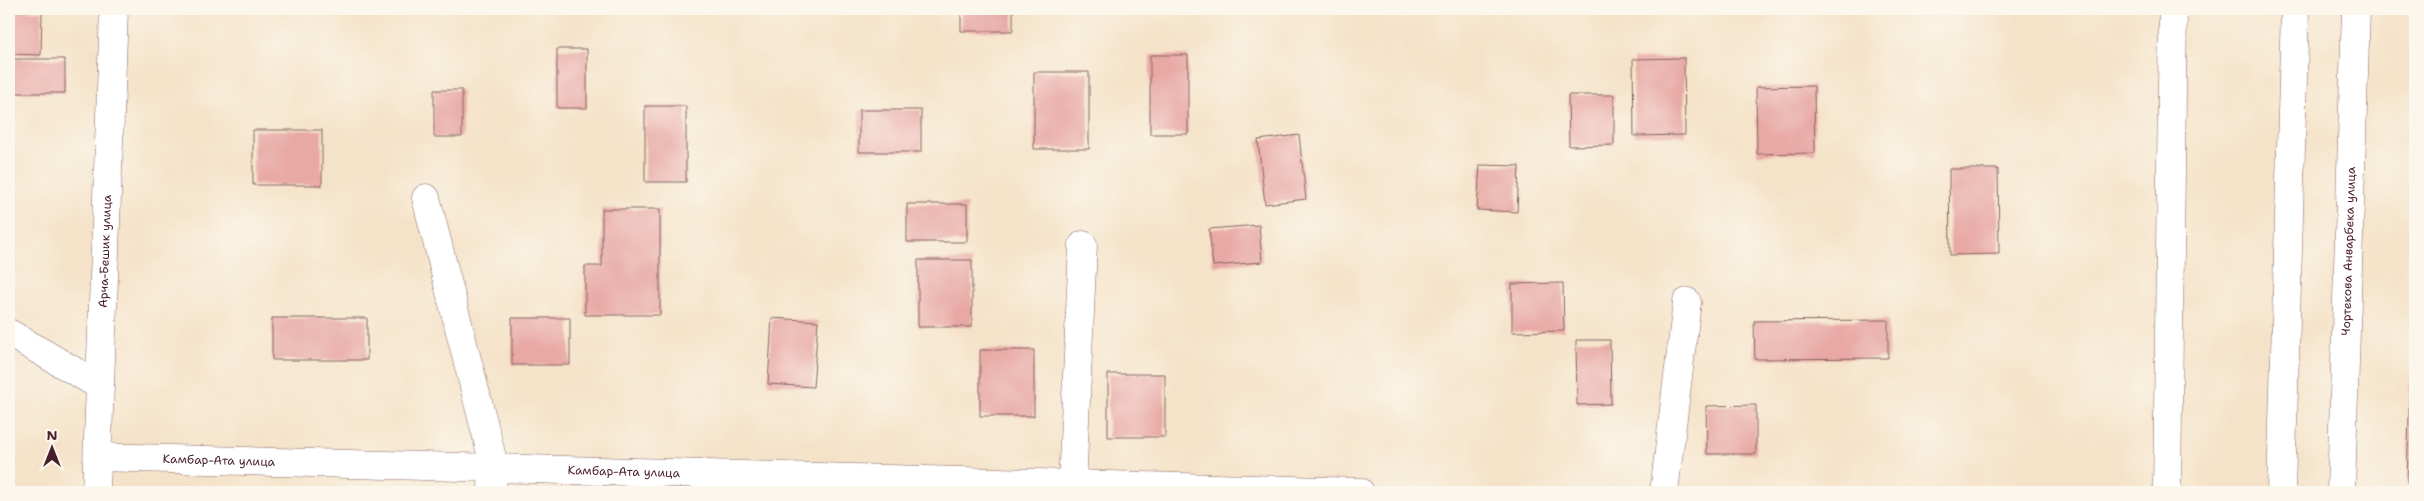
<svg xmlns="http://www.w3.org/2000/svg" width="2424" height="501" font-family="'Shantell Sans',sans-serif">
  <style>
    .building { fill: #e8a8a4 }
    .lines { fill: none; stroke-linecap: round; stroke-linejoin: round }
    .minor-casing { stroke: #866462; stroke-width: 29 }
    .major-casing { stroke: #866462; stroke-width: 29 }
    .minor { stroke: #fff; stroke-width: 28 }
    .major { stroke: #fff; stroke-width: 28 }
    .labels { text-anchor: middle; stroke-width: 4.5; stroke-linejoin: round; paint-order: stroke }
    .street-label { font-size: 12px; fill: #4a1f2b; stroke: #fbf7ec }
  </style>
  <rect width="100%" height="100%" fill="#fbf7ec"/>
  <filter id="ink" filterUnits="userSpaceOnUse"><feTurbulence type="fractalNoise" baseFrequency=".02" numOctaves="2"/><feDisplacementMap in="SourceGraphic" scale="10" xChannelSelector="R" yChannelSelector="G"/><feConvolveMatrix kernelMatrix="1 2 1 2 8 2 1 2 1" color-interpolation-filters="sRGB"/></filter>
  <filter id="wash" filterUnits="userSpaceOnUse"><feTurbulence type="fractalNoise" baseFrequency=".0096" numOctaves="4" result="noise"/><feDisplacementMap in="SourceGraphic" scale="20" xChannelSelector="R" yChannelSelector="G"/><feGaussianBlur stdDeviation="1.12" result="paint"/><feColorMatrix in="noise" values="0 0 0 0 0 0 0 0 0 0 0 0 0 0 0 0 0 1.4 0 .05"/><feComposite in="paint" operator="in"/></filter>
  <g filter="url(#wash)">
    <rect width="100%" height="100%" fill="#f5e3c9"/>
    <g id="blocks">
      <path class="building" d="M961 9H1013V31H961Z
        M9 11H42L41 55 9 54Z
        M557 49H587V108H557Z
        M1150 55H1188V134H1150Z
        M1684 58 1685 135 1634 136 1633 59Z
        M9 59H65V93H9Z
        M1034 72H1089V149H1034Z
        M1814 86 1815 153 1757 154 1756 87Z
        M434 90H462V137H434Z
        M1568 95H1614V145L1569 146Z
        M645 106H686V182H645Z
        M859 110H921V152H859Z
        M253 130H322V185H253Z
        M1299 135 1306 199 1265 204 1258 140Z
        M1480 165 1519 166 1517 212 1477 210Z
        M1949 169H1998L1999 254 1950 255Z
        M907 204H967V242H907Z
        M602 209H660V315H585V266H602Z
        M1259 225 1262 262 1213 266 1209 229Z
        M918 260H972V327H918Z
        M1563 283 1564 331 1512 332V284Z
        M272 318H367V360H272Z
        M512 318H570V365H512Z
        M772 318 818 321 813 387 768 384Z
        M1888 320V358L1755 359 1754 321Z
        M1576 340H1610L1611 404 1577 405Z
        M980 350H1034V416H980Z
        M1108 374H1165V437H1108Z
        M2410 382H2415V482H2407Z
        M1756 405V454H1707L1706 406Z"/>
    </g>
  </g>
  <g filter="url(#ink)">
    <use href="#blocks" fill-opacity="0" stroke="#866462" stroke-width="1"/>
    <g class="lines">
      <defs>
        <g id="minor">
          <path d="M426 198 495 469 491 492"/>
          <path d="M9 333 100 386"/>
          <path id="s1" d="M98 457 1360 492"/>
          <path d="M1072 486 1083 245"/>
          <path id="s2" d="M96 492 114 9"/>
          <path d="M1664 492 1687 302"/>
          <path d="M2167 492 2173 9"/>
        </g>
        <g id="major">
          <path d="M2281 492 2295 9"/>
          <path id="s3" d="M2341 492 2356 9"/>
        </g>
      </defs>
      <use href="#minor" class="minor-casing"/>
      <use href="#major" class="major-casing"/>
      <use href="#minor" class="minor"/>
      <use href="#major" class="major"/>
    </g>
  </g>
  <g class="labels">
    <g class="street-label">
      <text dy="4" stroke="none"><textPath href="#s3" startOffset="241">Чортекова Анварбека улица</textPath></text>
      <text dy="4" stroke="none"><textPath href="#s2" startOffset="241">Арча-Бешик улица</textPath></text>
      <text dy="4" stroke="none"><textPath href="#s1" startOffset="121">Камбар-Ата улица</textPath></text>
      <text dy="4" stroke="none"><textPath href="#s1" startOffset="526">Камбар-Ата улица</textPath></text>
    </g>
  </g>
  <rect width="2424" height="501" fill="none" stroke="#fbf7ec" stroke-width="30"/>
  <g transform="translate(52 448)" stroke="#fbf7ec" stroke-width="4" paint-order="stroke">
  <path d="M0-4L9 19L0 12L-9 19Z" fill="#4a1f2b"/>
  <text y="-8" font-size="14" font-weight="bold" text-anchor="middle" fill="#4a1f2b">N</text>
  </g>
</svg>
